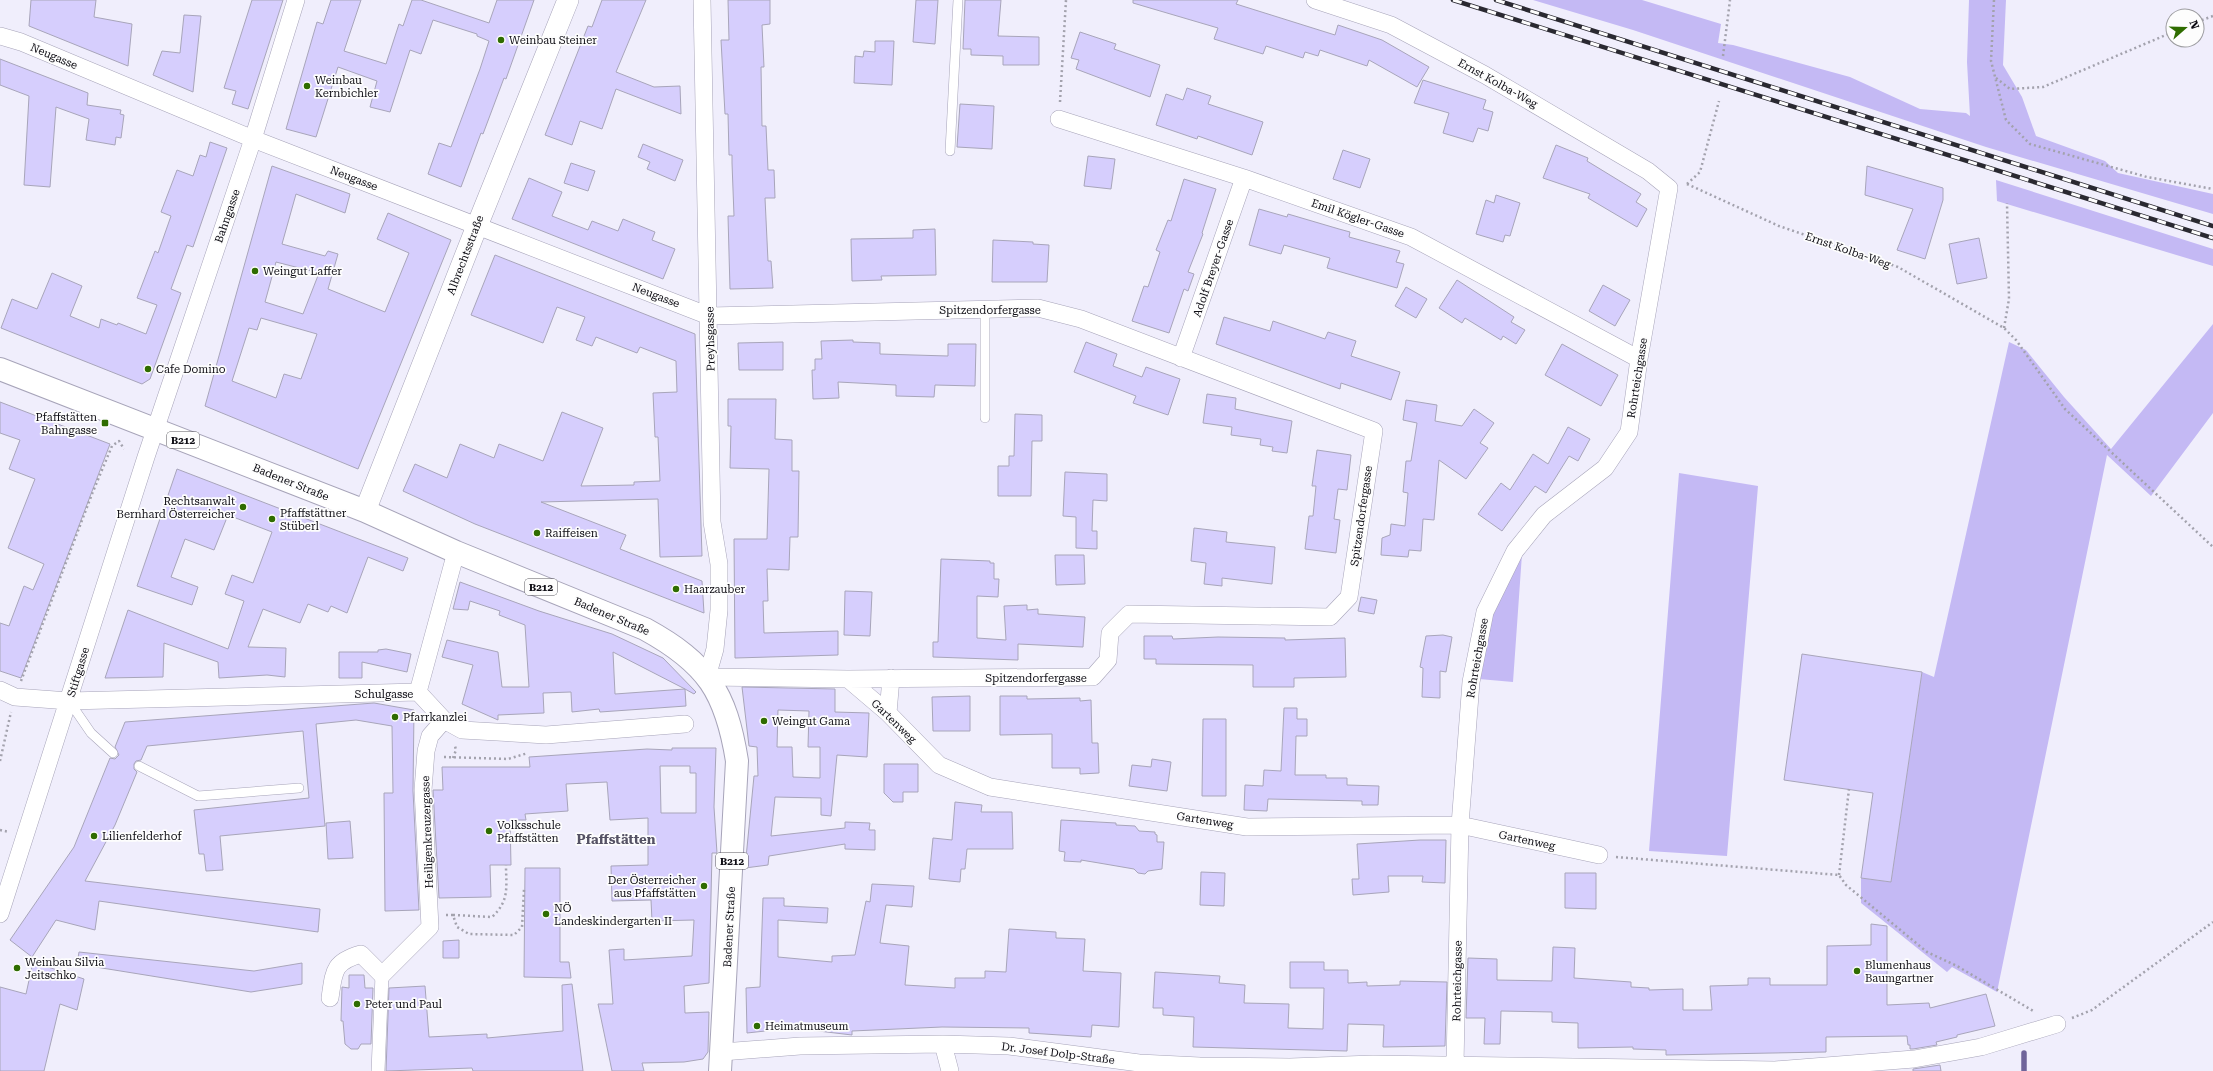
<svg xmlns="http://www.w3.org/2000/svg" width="2213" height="1071" font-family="'Roboto Serif',serif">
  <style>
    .green { fill: #c4b9f4 }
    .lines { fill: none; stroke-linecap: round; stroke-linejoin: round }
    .stream { stroke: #6f649a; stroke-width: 5.5 }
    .building { fill: #d6cefd; stroke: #a8a5ba; fill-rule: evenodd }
    .service-casing { stroke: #a7a4b9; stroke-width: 10 }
    .pedestrian-casing { stroke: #a7a4b9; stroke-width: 14 }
    .minor-casing { stroke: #a7a4b9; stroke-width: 18 }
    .tertiary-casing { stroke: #a7a4b9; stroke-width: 22 }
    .primary-casing { stroke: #a7a4b9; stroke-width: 24 }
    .path { stroke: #a3a2ad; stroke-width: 2.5; stroke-dasharray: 2 3; stroke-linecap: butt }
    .service { stroke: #fff; stroke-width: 9 }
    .pedestrian { stroke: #fff; stroke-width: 13 }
    .minor { stroke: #fff; stroke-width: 17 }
    .tertiary { stroke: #fff; stroke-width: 21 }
    .primary { stroke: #fff; stroke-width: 22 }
    .rail-casing { stroke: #2a2931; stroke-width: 4.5 }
    .rail { stroke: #fdfdfd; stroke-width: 3; stroke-dasharray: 9; stroke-linecap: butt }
    .poi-dot { fill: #2f6c00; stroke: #fdfdfd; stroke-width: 1.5 }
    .labels { text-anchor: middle; stroke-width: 3.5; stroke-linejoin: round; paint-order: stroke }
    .shield { fill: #fdfdfd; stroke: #56555a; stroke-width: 1 }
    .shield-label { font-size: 10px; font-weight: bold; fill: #0e0d14 }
    .poi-label { font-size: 11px; fill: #0e0d14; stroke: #fdfdfd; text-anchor: start }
    .street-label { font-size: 11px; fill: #0e0d14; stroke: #fdfdfd }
    .quarter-label { font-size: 13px; font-weight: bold; fill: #555264; stroke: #fdfdfd }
  </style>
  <rect width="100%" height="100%" fill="#f0eefc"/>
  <path class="green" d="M1533 0H1642L1721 24 1718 43 1733 45 1850 77 1920 109 1966 113 1970 116 1967 62 1969 0H2006L2003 65 2022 97 2036 136 2105 161 2118 173 2213 194V214L1986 147 1633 30Z
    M1996 180 2213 249V266L1997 201Z
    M2213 324V413L2151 496 2107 455 1997 992 1952 967 1947 972 1861 903V878L1891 882 1922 672 1934 677 2009 342 2026 350 2064 397 2111 449Z
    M1679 473 1758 486 1727 856 1649 851Z
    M1522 554 1513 682 1479 679 1490 614Z"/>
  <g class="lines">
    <path class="stream" d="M2024 1053V1071"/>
  </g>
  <path class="building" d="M31 0H96L94 17 132 24 128 66 29 26Z
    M252 0H283L248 109 232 104 236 91 224 88Z
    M331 0H361L344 51 386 64 399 24 403 26 412 0H421L489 23 497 0H534L506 79 504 78 483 134 481 133 461 187 428 174 439 143 451 147 480 69 489 41 477 36V34L433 20 421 54 410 50 390 112 370 107 377 81 338 67 316 137 286 129 317 22 323 24Z
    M602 0H646L616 72 654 87 680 86 681 114 616 89 602 129 580 121 572 145 545 135 588 26 592 27Z
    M728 0H770V24L762 25 764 67H761L762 126H766L768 170H774L775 198H765L768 261H771L773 288 730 289 728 216H734L732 163V155H729L728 114H725L721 40H729Z
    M916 0H938L935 44 913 42Z
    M965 0H1001L998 36 1039 37V65H1003V56L971 55V49H963Z
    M1133 0H1238L1236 4 1335 35 1338 25 1382 40 1429 67 1417 87 1369 60 1367 66 1320 50 1318 56 1305 52 1303 58 1266 46 1263 54 1214 39 1218 28 1133 3Z
    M184 15 201 16 193 92 153 75 162 51 180 53Z
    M1080 32 1116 44 1114 49 1160 65 1150 97 1076 69 1079 60 1071 58Z
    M875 41H894L892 85 854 83 855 56 863 57 864 51 875 52Z
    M0 59 88 93 87 105 121 110 120 114 124 115 121 138 116 137 115 145 86 140 89 119 56 107 50 187 24 185 29 96 0 85Z
    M1423 80 1486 100 1483 109 1493 112 1488 131 1478 128 1473 142 1443 133 1449 113 1414 103Z
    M1187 88 1211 96 1208 104 1263 122 1252 155 1198 136 1197 139 1156 125 1166 94 1183 100Z
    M960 104 994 106 992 149 957 147Z
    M210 142 227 148 193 247 187 245 171 289 181 293 150 379 142 384 1 328 12 299 37 309 52 273 82 286 70 316 99 328 101 319 117 325 118 323 146 334 157 305 137 298 155 251 158 253 171 216 161 212 177 170 193 176 200 155 206 157Z
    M643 144 683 160 675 181 647 169 650 162 638 157Z
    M1556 145 1588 158 1587 161 1641 194 1636 202 1647 209 1637 227 1588 198 1590 194 1543 178Z
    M1343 150 1370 159 1360 188 1333 179Z
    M1088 156 1115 159 1111 189 1084 186Z
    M571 163 595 171 588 191 564 183Z
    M272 166 350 194 345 213 296 194 282 244 325 256 328 251 338 254 328 289 385 312 409 253 377 239 388 213 451 240 358 469 205 406ZM276 262 319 273 303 314 265 302ZM261 318 317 334 301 379 284 374 276 398 232 381 249 328 257 330Z
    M1867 166 1943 188V200L1925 259 1897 250 1913 209 1865 195Z
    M529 178 562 192 552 216 588 230 592 221 618 231 623 219 655 232 652 240 675 249 663 279 512 219Z
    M1184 179 1216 189 1202 233 1203 234 1188 272 1194 274 1188 291 1184 289 1169 333 1132 321 1144 286 1148 287 1160 252 1156 250 1168 220 1171 221Z
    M1496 195 1520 203 1510 236 1505 235 1503 242 1476 234 1486 200 1494 203Z
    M1259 209 1287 217 1288 214 1339 229 1350 232 1349 237 1400 251 1396 262 1404 264 1397 288 1327 268 1330 258 1284 245 1281 254 1249 245Z
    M935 229 936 275 881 276 882 280 852 281 851 239 913 238V230Z
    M1979 238 1987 278 1957 284 1949 244Z
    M993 240 1033 242V244L1049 245 1047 282H992Z
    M495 255 695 334 702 556 660 557 658 499 541 502 626 535 620 549 702 581 704 613 475 524 403 491 415 464 447 478 460 444 494 458 499 444 543 461 562 412 603 428 581 486 634 485V482L660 481 658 437H655L653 393 677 392 676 361 640 347 637 353 596 337 592 346 576 340 585 317 557 307 543 343 471 315Z
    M1457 280 1514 317 1511 322 1525 330 1516 344 1503 336 1501 340 1465 318 1462 323 1439 308Z
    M1603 285 1630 300 1615 326 1589 311Z
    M1406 287 1427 299 1416 318 1395 306Z
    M1224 317 1270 331 1273 321 1325 339 1328 332 1356 341 1351 356 1400 372 1391 400 1341 383 1340 389 1216 344Z
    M853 340V342L880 343V354L948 356V344H976L975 386 935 385 934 397 896 396V385L838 382 839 398 813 399 812 370H815V359H822L821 341Z
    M783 342V370H739L738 343Z
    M1086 342 1117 354 1113 366 1142 377 1146 367 1180 379 1168 415 1133 403 1136 396 1074 372Z
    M1562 344 1618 375 1601 406 1545 375Z
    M1207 394 1236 398 1235 409 1292 421 1287 453 1272 451 1273 447 1260 445 1261 439 1231 435 1232 427 1203 423Z
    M728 399H776L775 439 792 440V471H799L798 537H790L789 570 767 569 768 601H763L764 633 838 631V655L735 658 734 539H767L769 469 730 468 731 426H728Z
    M1406 400 1437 405 1435 421 1462 426 1474 409 1494 423 1480 443 1488 448 1466 479 1439 460 1434 520 1423 519 1421 551 1409 550 1408 557 1381 555 1382 538 1390 535 1391 524 1405 526 1408 493 1403 492 1406 461H1411L1417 423 1403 420Z
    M0 402 110 444 21 678 0 671V623L9 626 24 586 33 590 44 564 8 548 35 479 9 469 20 440 0 433Z
    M1015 414 1042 415V441H1032L1031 496H998V466H1009V456H1014Z
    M1568 427 1590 439 1578 461 1569 456 1546 493 1535 486 1502 531 1478 514 1501 483 1510 490 1533 454 1548 464Z
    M1317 450 1351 455 1347 490 1338 489 1334 519 1340 520 1336 553 1305 549 1309 516H1313L1316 486H1312Z
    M177 469 408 558 403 571 368 557 347 613 331 606 328 612 308 604 300 623 263 609 248 647 286 648 285 677 267 675 219 678 218 662 164 643 163 677 105 678 128 610 228 649 244 601 225 594 232 575 253 583 272 532 228 515 214 550 185 539 171 577 198 587 192 605 137 586Z
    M1065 472 1107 474V501L1093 500 1092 531H1097V549L1076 548V517L1063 516Z
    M1194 528 1227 532 1226 542 1275 547 1272 584 1222 578V586L1204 584 1206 563 1191 561Z
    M1055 555H1084L1085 584 1056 585Z
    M941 559 990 561V563H994V579H999L998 597 977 596V638L1006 640 1004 606 1027 605V610L1038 609V614L1085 617 1083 647 1018 644V660L933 657V642H938Z
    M460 582 539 611 612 634 663 658 696 692 694 694 685 689 686 706 600 712 599 709 572 712 571 692 543 693 544 713 498 715V720L462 704 473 665 442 657 447 640 498 652 502 687H529L525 625 499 615 500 611 470 601 468 610 453 609ZM613 652 685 689 615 694Z
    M845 591 872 592 870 636 844 635Z
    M1361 597 1377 600 1374 614 1358 611Z
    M1443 635 1452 637 1446 672 1440 671V698L1422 697 1423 668 1420 667 1426 636Z
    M1144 636H1172L1173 639 1218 637 1285 638V640L1345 638 1346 677 1294 678V687H1253V665L1156 664V659H1144Z
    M386 649 411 654 407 672 362 662V678H339V652H378V650Z
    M1802 654 1922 672 1891 882 1861 878 1873 793 1784 780Z
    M742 687 835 689V712L869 713 867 757 837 755 831 816 821 815V798L775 797 771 836 845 828V822L870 823 869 830H875V850L845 849V844L769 856 768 865 745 868 754 776H758L757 747 749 746ZM778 710 809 711 808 747H820V778L793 777 792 747H777Z
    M970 696V731H933L932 697Z
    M1000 696H1027V699L1080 698V701L1091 700 1092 743H1098L1099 773 1080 774V768H1052V734L1000 735Z
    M374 703 414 710 413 791 419 910 385 911 384 793H393L392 726 356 720 316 724 325 826 220 836 223 870 206 871 204 854H199L194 810 309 798 303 731 147 746 141 760 136 761 134 764V769L137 772 115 825 85 881 320 909 318 932 99 901 95 930 56 920 32 957 10 940 74 847 110 758 115 759 119 755 115 747 125 722Z
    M1284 708H1297V719H1307V736H1296L1295 775H1326V778H1347V785L1379 786 1378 805H1362V801L1268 799 1267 811 1244 810 1245 785 1263 786 1264 770 1281 771Z
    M1203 719H1226V796H1202Z
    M672 748H716L714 807 717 853H712L709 983 684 986 685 1013 709 1012 708 1052 703 1059 684 1062 642 1063 644 1071H612L598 1004H613L609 950 624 949V960L692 956 694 920 652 921 651 900 612 901 611 866 648 865V818L610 820 607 782 566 784 568 811 525 814 526 820H510L511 865H490L491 897 439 898 433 790H443L442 767H530L529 757 647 749 672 750ZM660 766H690V773H696V813H661Z
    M1152 759 1171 762 1167 791 1129 786 1132 765 1151 767Z
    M884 764H918V792H903V802H893L884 793Z
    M955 802 982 805 981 812H1012L1013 849H967L965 869H961L960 882 929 879 933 838 952 840Z
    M1061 820 1116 823V825L1135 826 1139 831 1155 832V834L1157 835V842H1164L1162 869 1148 871 1145 874 1138 873 1134 869 1099 863 1081 860V862L1064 861 1065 852 1059 851Z
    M350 821 353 858 328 859 326 823Z
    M1420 840H1446L1445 883 1422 882 1423 876H1388L1389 892 1353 895 1352 879H1359L1357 844Z
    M525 868H560V962H569L571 978 524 977Z
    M1201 872 1225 873 1224 906 1200 905Z
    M1565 873H1596V909L1565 908Z
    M872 884 914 886 912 907 886 905 880 943 909 946 905 985 955 988V978H985V971L1006 972 1009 929 1056 932V938L1085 939 1083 971 1121 973 1119 1027 1092 1025 1091 1037 1029 1033V1028L942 1027 852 1031V1035L793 1028 747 1033 746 988 760 987 763 898H784V906L828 908 827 923 778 920V957L832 962V956L855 955 866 901 870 902Z
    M1871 924 1887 926V1005L1929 1003 1930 1008 1986 994 1995 1026 1957 1035V1037L1936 1042 1937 1045 1913 1049H1910V1045H1908L1907 1036 1826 1037V1052L1666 1055V1050L1633 1049V1047L1578 1048V1023L1552 1022V1012L1501 1011 1500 1044H1484L1485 1018H1466L1468 958 1497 959V980L1552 981 1553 947 1575 948 1574 978 1631 982V987L1649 988V990L1683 989V1010H1712L1710 986 1748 985V978H1770V985H1827V946L1871 945Z
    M459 940V958H443V941Z
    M79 952 254 971 302 963V984L251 992 77 964Z
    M33 962 84 979 77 1010 60 1004 44 1071H0V987L26 994Z
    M1290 962H1324V970H1348V983L1367 982V986L1400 985V981L1447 982 1445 1046 1383 1047 1384 1025 1348 1024 1347 1051 1193 1047 1194 1017 1163 1015V1008H1153L1155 972 1220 976 1219 983 1245 985 1244 1003 1289 1004 1288 1028 1323 1029 1324 988H1290Z
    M349 975H364L365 988H373L371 1044H361L358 1049H351L345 1044 343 1021H341L342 987 349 988Z
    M572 984 583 1071H473L472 1068 386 1071 389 988 425 986 429 1037 487 1034V1038L563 1031 562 985Z
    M1940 1065 1941 1071H1913V1069Z"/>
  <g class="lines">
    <defs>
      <path id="service" d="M950 151 958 0
        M985 309V418
        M69 701 91 733 113 753
        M139 766 198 796 299 788"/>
      <path id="pedestrian" d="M378 1071 382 975"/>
      <path id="minor" d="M1315 0 1391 25 1485 75 1648 171 1669 188 1639 359 1629 432 1605 468 1544 515 1515 551 1485 612 1471 682 1460 825 1455 1065
        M0 36 21 42 253 139 709 316 1038 308 1081 319 1374 431 1349 597 1330 617 1129 614 1110 633 1108 660 1093 677 848 679 707 677 715 649 719 610V564L712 522 702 0
        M1059 119 1244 178 1411 237 1639 359
        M1181 358 1244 178
        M848 679 888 713 939 765 990 787 1247 827 1460 825 1599 855
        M0 690 15 697 69 701 418 692 444 720 462 730 546 735 685 724
        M418 692 456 552
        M888 713 891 678
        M0 914 146 457 253 139 296 0
        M330 998C334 971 333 962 361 954L382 975 430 927 423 790 426 751 430 736 444 720
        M943 1044 950 1071
        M722 1052 800 1046 943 1044 1009 1046 1139 1063 1200 1066 1290 1067 1373 1064 1775 1070 1914 1059 1981 1047 2057 1024"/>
      <path id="tertiary" d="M365 511 477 226 568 0"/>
      <path id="primary" d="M0 369 365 511 456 552 645 629C707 663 726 692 737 761L720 1071"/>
    </defs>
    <use href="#service" class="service-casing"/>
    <use href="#pedestrian" class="pedestrian-casing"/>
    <use href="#minor" class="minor-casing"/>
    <use href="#tertiary" class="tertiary-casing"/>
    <use href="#primary" class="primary-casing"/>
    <path class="path" d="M1994 0 1991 61 2006 120 2030 144 2147 177 2213 189
      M2197 22 2213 16
      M1723 56 1730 0
      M1996 78 2010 89 2043 87 2173 32
      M1060 102 1066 0
      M1687 184 1779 226 1898 267 2004 328 2016 340 2065 409 2213 547
      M1687 184 1700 172 1719 101
      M2004 328 2009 299 2007 203
      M21 681 92 494 112 446 119 441 124 449
      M444 757 508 759 528 753
      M453 758 456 750 455 746
      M0 761 11 712
      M0 830 9 832
      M1616 857 1839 875 1846 885 1927 952 1957 966 2035 1012
      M1839 875 1849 789
      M446 915H453L457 927 469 934 514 935 522 927 524 889
      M453 915 492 917C510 900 506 887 506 865
      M2072 1018 2092 1010 2213 922"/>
    <use href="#service" class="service"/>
    <use href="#pedestrian" class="pedestrian"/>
    <use href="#minor" class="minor"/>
    <use href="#tertiary" class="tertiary"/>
    <use href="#primary" class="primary"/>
    <defs>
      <path id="rail" d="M1453 0 2213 238
        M1496 0 2213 226"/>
    </defs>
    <use href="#rail" class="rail-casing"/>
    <use href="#rail" class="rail"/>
  </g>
  <g class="poi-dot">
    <circle cx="501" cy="40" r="4"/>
    <circle cx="307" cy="86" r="4"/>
    <circle cx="255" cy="271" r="4"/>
    <circle cx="148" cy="369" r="4"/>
    <rect x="101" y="419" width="8" height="8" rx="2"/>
    <circle cx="243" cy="507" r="4"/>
    <circle cx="272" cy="519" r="4"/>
    <circle cx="537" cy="533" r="4"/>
    <circle cx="676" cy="589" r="4"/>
    <circle cx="395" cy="717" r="4"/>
    <circle cx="764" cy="721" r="4"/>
    <circle cx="489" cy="831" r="4"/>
    <circle cx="94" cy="836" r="4"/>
    <circle cx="704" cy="886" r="4"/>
    <circle cx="546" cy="914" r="4"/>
    <circle cx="17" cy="968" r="4"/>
    <circle cx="1857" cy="971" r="4"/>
    <circle cx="357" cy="1004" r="4"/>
    <circle cx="757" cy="1026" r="4"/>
  </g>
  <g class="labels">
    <g class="shield">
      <rect x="167" y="432" width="32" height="16" rx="3"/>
      <rect x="525" y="579" width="32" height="16" rx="3"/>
      <rect x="716" y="853" width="32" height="16" rx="3"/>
    </g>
    <g class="shield-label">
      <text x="183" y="444">B212</text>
      <text x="541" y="591">B212</text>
      <text x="732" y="865">B212</text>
    </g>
    <g class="poi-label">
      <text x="509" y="44">Weinbau Steiner</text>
      <text x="315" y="84">Weinbau<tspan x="315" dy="13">Kernbichler</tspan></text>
      <text x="263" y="275">Weingut Laffer</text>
      <text x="156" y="373">Cafe Domino</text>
      <text x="97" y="421" text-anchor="end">Pfaffstätten<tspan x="97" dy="13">Bahngasse</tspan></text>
      <text x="235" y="505" text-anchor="end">Rechtsanwalt<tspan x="235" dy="13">Bernhard Österreicher</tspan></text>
      <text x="280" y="517">Pfaffstättner<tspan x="280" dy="13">Stüberl</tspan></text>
      <text x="545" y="537">Raiffeisen</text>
      <text x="684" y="593">Haarzauber</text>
      <text x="403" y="721">Pfarrkanzlei</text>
      <text x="772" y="725">Weingut Gama</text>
      <text x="497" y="829">Volksschule<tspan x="497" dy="13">Pfaffstätten</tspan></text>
      <text x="102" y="840">Lilienfelderhof</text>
      <text x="696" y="884" text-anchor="end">Der Österreicher<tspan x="696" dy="13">aus Pfaffstätten</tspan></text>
      <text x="554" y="912">NÖ<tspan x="554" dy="13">Landeskindergarten II</tspan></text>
      <text x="25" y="966">Weinbau Silvia<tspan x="25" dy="13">Jeitschko</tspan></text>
      <text x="1865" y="969">Blumenhaus<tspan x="1865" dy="13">Baumgartner</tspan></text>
      <text x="365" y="1008">Peter und Paul</text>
      <text x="765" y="1030">Heimatmuseum</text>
    </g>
    <g class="street-label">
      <text transform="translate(54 56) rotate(23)" y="4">Neugasse</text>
      <text transform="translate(1498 83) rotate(29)" y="4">Ernst Kolba-Weg</text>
      <text transform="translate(354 178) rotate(21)" y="4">Neugasse</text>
      <text transform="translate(227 216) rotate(-71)" y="4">Bahngasse</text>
      <text transform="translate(1358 218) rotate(19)" y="4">Emil Kögler-Gasse</text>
      <text transform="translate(1848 250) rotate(19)" y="4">Ernst Kolba-Weg</text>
      <text transform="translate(465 255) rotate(-69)" y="4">Albrechtsstraße</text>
      <text transform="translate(1213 268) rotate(-71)" y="4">Adolf Breyer-Gasse</text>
      <text transform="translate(656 295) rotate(21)" y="4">Neugasse</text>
      <text x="990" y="314">Spitzendorfergasse</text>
      <text transform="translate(710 339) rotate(-91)" y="4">Preyhsgasse</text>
      <text transform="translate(1637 378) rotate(-81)" y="4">Rohrteichgasse</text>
      <text transform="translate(291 482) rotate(22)" y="4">Badener Straße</text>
      <text transform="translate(1361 516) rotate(-82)" y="4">Spitzendorfergasse</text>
      <text transform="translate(612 616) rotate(23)" y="4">Badener Straße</text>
      <text transform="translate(1477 658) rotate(-80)" y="4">Rohrteichgasse</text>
      <text transform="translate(78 672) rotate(-73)" y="4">Stiftgasse</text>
      <text x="1036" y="682">Spitzendorfergasse</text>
      <text x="384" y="698">Schulgasse</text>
      <text transform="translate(894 721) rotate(44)" y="4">Gartenweg</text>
      <text transform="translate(1205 820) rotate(9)" y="4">Gartenweg</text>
      <text transform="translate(427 832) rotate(-92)" y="4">Heiligenkreuzergasse</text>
      <text transform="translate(1527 840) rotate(12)" y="4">Gartenweg</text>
      <text transform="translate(729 927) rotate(-87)" y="4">Badener Straße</text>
      <text transform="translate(1457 981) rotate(-89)" y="4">Rohrteichgasse</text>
      <text transform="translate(1058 1053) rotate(7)" y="4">Dr. Josef Dolp-Straße</text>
    </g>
    <g class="quarter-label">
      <text x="616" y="844">Pfaffstätten</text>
    </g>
  </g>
  <g transform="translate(2185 28) rotate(70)"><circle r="19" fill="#fdfdfd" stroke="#9d9da0"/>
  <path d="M0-3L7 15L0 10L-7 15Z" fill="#2f6c00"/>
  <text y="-6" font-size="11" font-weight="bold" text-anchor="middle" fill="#0e0d14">N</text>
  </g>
</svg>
